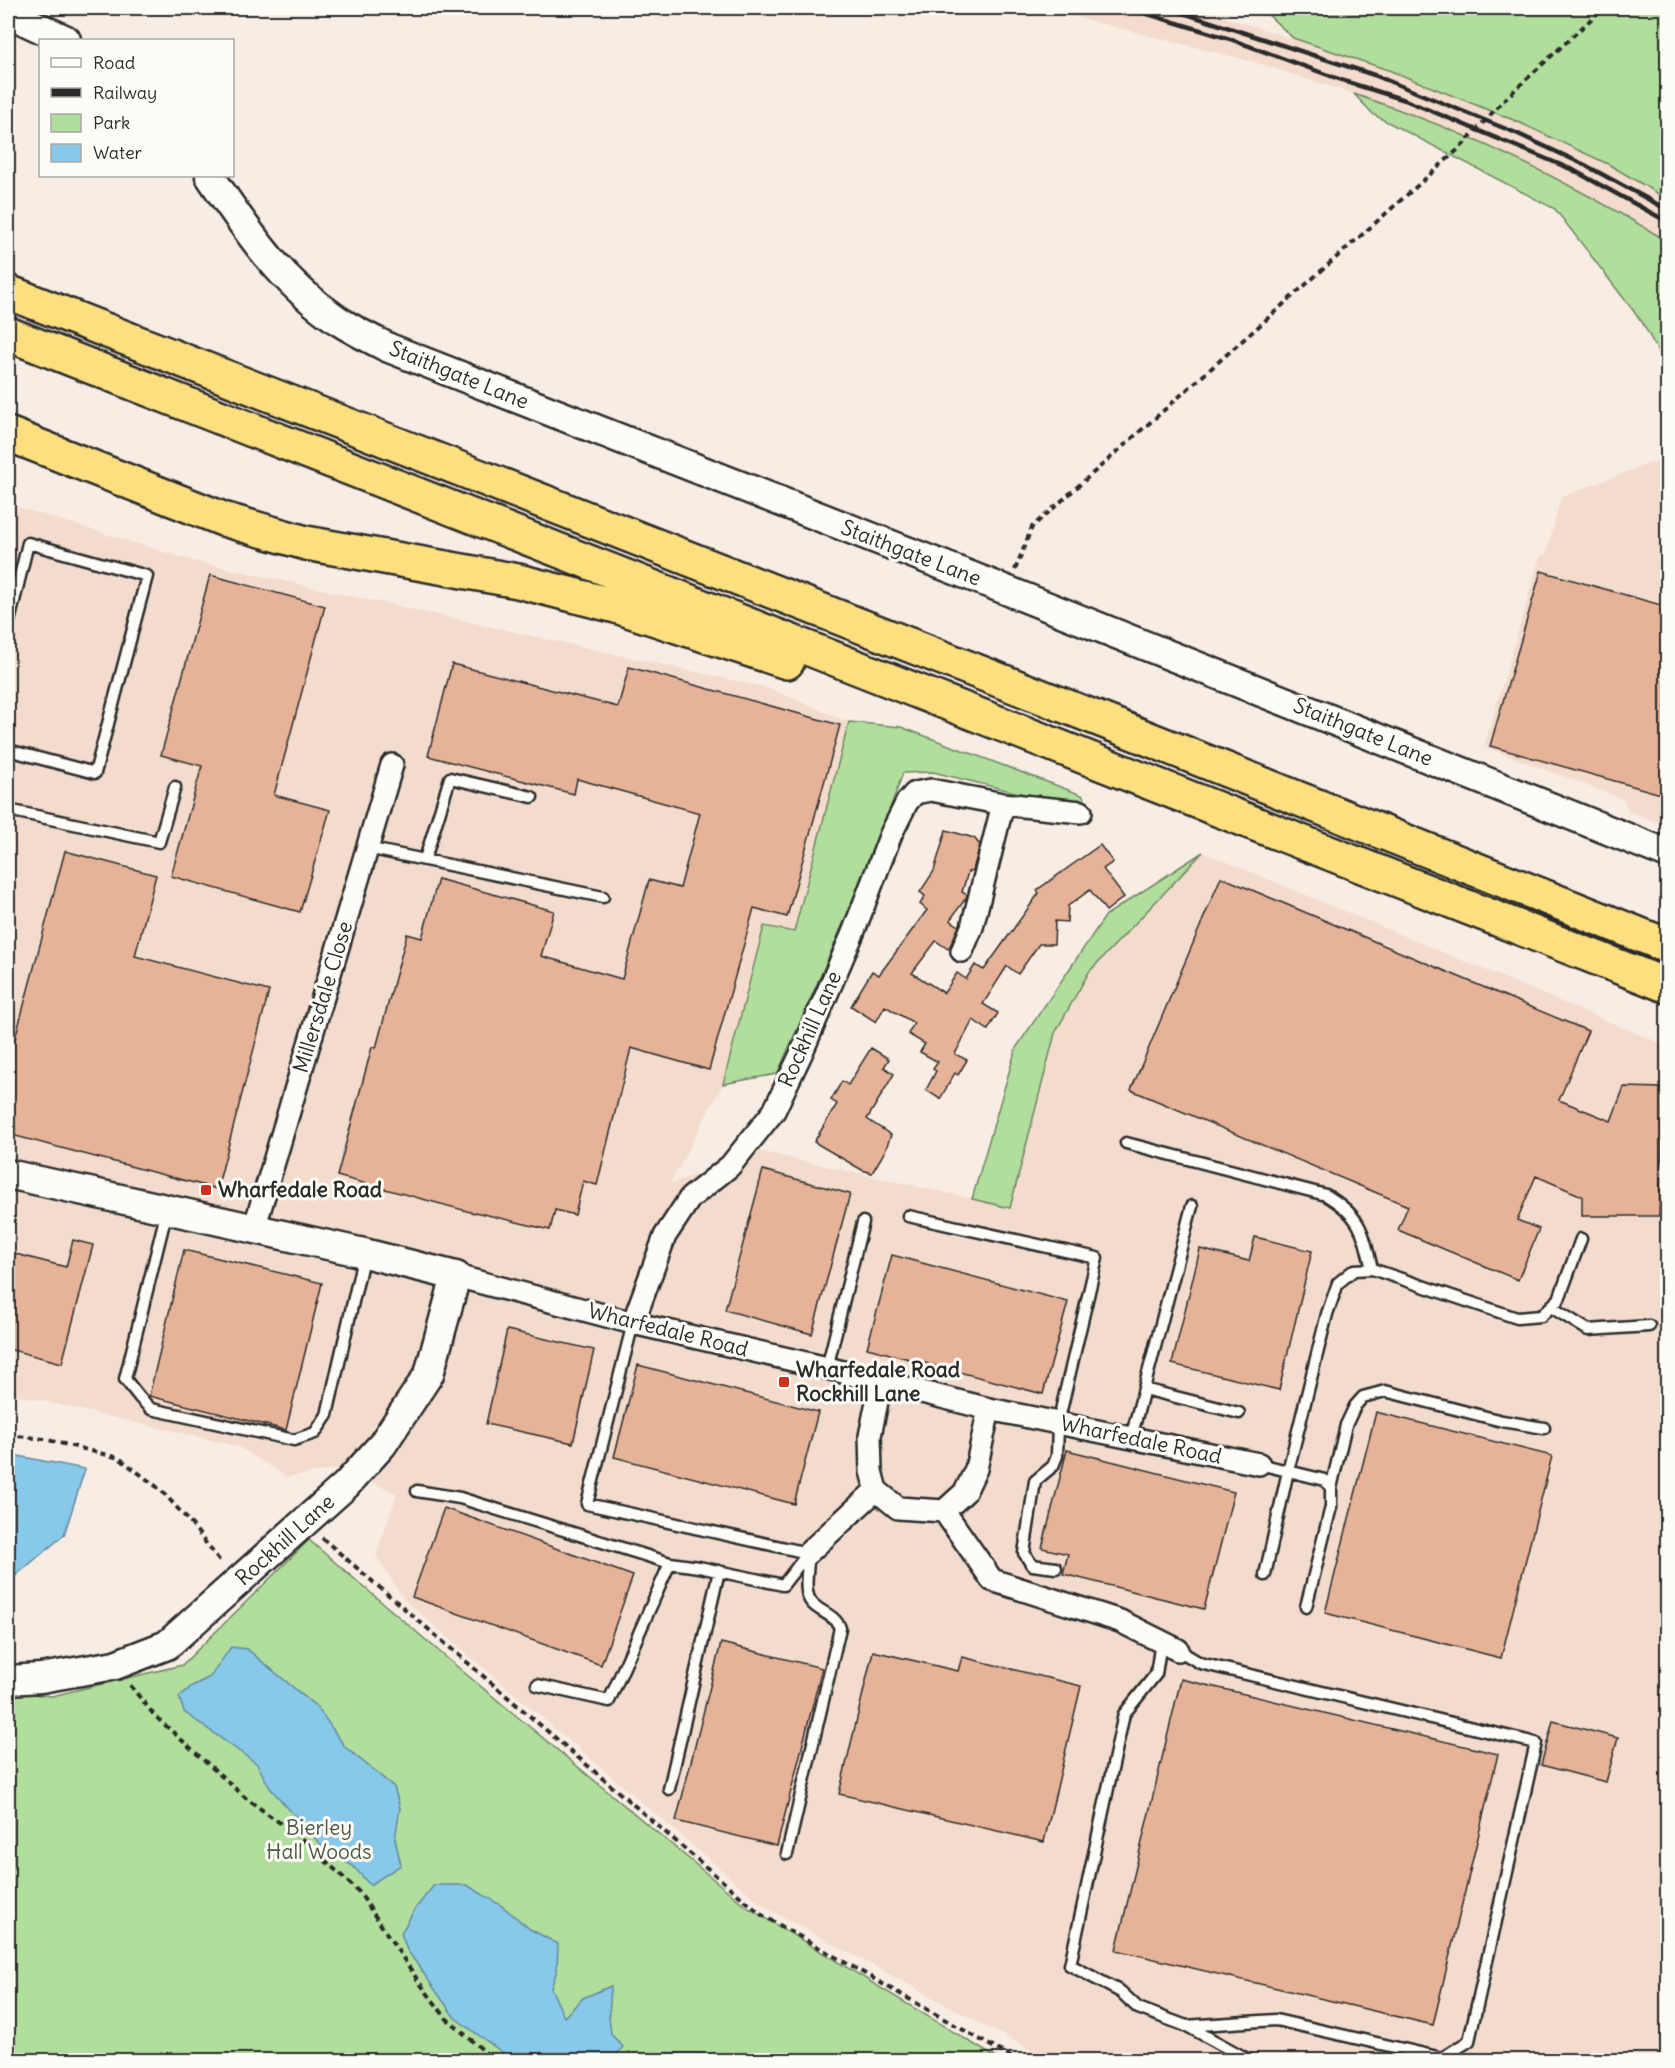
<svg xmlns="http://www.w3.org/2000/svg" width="1675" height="2068" font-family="Delius,sans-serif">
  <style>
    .built { fill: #f3dccd }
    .green { fill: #b1de9c; stroke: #6e8464; stroke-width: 1.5 }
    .water { fill: #88c8e9; stroke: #63899d; stroke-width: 1.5 }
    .building { fill: #e6b398; stroke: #2b2b2b; stroke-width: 1.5 }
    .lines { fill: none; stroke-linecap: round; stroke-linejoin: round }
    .lane-casing { stroke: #2b2b2b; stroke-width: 15 }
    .street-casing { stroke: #2b2b2b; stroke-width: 26 }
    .secondary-casing { stroke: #2b2b2b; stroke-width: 33 }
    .highway-casing { stroke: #2b2b2b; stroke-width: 38 }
    .path { stroke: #2b2b2b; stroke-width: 4; stroke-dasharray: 6 4.5; stroke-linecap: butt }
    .lane { stroke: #fdfcf7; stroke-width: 10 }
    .street { stroke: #fdfcf7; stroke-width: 21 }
    .secondary { stroke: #fdfcf7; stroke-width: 28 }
    .highway { stroke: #fce080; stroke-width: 33 }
    .rail { stroke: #2b2b2b; stroke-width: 4.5 }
    .path-bridge { stroke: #2b2b2b; stroke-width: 4; stroke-dasharray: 6 4.5; stroke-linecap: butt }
    .poi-dot { fill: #c8321e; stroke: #fdfcf7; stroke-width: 2 }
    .labels { text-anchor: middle; stroke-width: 6; stroke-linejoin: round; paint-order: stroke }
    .street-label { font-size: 21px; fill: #2b2b2b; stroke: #fdfcf7 }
    .poi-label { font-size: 21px; font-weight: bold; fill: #2b2b2b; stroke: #fdfcf7; text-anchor: start }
    .park-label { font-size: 21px; fill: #4c5847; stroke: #fdfcf7 }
  </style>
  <rect width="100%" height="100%" fill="#f8ede4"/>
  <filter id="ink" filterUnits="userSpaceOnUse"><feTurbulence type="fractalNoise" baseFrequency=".0167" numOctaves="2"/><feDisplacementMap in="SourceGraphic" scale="12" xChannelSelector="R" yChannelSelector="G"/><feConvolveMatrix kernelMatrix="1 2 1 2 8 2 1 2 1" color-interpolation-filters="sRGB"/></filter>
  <g filter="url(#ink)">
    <path class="built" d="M1039 8H1198L1391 71 1516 121 1608 164 1667 199V241L1541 171 1480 142 1396 108 1254 62Z
      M1667 460V827L1629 811 1623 799 1484 747 1540 556 1546 555 1561 497 1650 463Z
      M8 504 194 561 768 688 849 722 794 932 763 926 723 1084 670 1184 758 1151 1010 1207 1055 1033 1089 972 1203 852 1667 1046V2060H1049L766 1908 404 1600 376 1555 397 1494 344 1468 287 1477 237 1446 8 1393Z"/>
    <path class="green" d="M1261 8H1667V199L1608 164 1516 121 1391 71 1293 38Z
      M1354 94C1464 130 1569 181 1667 241V368L1642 322 1555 209 1374 115Z
      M849 722 901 727 1082 795 1092 811 933 772 903 773C866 876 821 975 777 1074L723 1084 764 926 794 932Z
      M1203 852 1089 972 1055 1033 1010 1208 972 1199 1016 1048 1106 915Z
      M309 1540 461 1670 747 1907 1000 2060H8V1696L13 1692 52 1696 182 1665Z"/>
    <path class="water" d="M8 1454 85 1469 64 1535 8 1582Z
      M231 1647 247 1649 318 1708 345 1747 394 1787 400 1808 395 1839 401 1865 370 1885 353 1866 327 1852 270 1788 257 1764 184 1712 179 1697 192 1686 210 1677Z
      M434 1885H467L502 1906 530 1929 558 1944 557 1971 551 1988 564 2017 583 1998 611 1986 609 2016 611 2034 623 2047 612 2060H513L455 2018 407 1950 401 1933 415 1909Z
      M666 2053 720 2054 744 2060H658Z"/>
    <path class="building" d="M1541 571 1668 607V796L1490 746Z
      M210 575 325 606 274 795 330 810 300 912 171 876 202 766 161 755Z
      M452 664 618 707 629 667 840 725 787 917 754 908 709 1070 631 1048 597 1185 583 1181 575 1215 555 1210 550 1230 475 1212 474 1213 337 1176 372 1047 376 1048 407 934 422 938 438 879 554 911 541 956 622 979 649 880 680 888 700 813 577 779 574 794 428 756Z
      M946 830 974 838 980 845 973 870 968 872 962 892 967 895 966 898 950 920 959 926 950 946 948 949 936 941 912 973 944 993 957 973 966 979 975 965 984 970 1039 893 1037 890 1100 845 1113 862 1103 869 1124 897 1106 911 1090 890 1068 906 1067 922 1055 921 1054 944H1039L1018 974 1007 966 983 1004 998 1013 988 1030 973 1020 955 1054 967 1060 958 1075 955 1073 940 1099 926 1090 936 1071 933 1069 938 1062 920 1052 925 1044 908 1034 914 1023 885 1006 876 1022 851 1006 872 971 879 975 927 910 920 904 925 896 920 892 934 871Z
      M65 851 156 875 135 956 269 991 217 1189 8 1134V1065Z
      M1221 877 1588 1031 1559 1100 1611 1121 1624 1087 1664 1088 1659 1216H1582V1196L1536 1176 1517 1220 1539 1229 1518 1280 1398 1230 1408 1206 1131 1090Z
      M871 1048 889 1059 884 1067 894 1074 867 1119 891 1135 885 1151 872 1173 862 1170 814 1142 837 1104 831 1100 842 1081 848 1085Z
      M763 1170 850 1194 812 1334 725 1310Z
      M1255 1237 1312 1251 1279 1390 1172 1364 1200 1249 1249 1261Z
      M73 1240 93 1245 62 1363 8 1349V1252L66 1267Z
      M184 1250 322 1283 286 1430 149 1396Z
      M892 1255 1068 1302 1043 1394 867 1348Z
      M507 1330 594 1350 573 1443 486 1424Z
      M638 1365 818 1412 794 1504 614 1457Z
      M1376 1412 1552 1456 1501 1658 1325 1613Z
      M1067 1450 1234 1492 1204 1609 1063 1574 1068 1554 1042 1548Z
      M444 1508 633 1576 601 1665 412 1597Z
      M721 1643 822 1668 777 1846 676 1821Z
      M873 1651 958 1671 962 1657 1081 1686 1044 1842 839 1794Z
      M1181 1679 1498 1754 1433 2025 1116 1950Z
      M1553 1721 1618 1738 1606 1782 1541 1765Z"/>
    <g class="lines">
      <defs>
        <path id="lane" d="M8 626 28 543 147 576 95 773 8 750
          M8 810 159 842 175 787
          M367 848 603 897
          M425 859 450 778 532 797
          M1126 1143 1326 1195C1361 1216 1363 1231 1372 1269
          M167 1210 125 1379 140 1398 151 1409 294 1440 315 1433 327 1415 364 1254
          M908 1216 1097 1258 1058 1423 1057 1456 1053 1466 1035 1481 1024 1553 1032 1565 1056 1568
          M1551 1307 1588 1330 1649 1326
          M633 1323 587 1504 808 1553
          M827 1368 863 1222
          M1144 1389 1239 1413
          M1131 1438 1192 1206
          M1259 1464 1288 1471 1327 1314 1338 1283 1354 1270 1372 1269 1517 1318 1541 1316 1559 1299 1581 1239
          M1331 1488 1346 1425 1355 1406 1363 1397 1385 1391 1502 1421 1544 1428
          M417 1491 460 1498 670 1563
          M1265 1575 1288 1471 1325 1480 1331 1488V1507L1306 1607
          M1161 1642 1156 1674 1124 1714 1070 1965 1121 1992 1138 2008 1189 2027 1249 2060
          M1178 1650 1200 1663 1536 1743 1469 2041 1442 2058 1276 2020 1185 2026
          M537 1685 609 1701 670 1563 699 1567 783 1585 808 1553
          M669 1789 719 1571
          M787 1854 840 1628C833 1610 809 1612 807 1591 805 1579 809 1565 808 1553"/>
        <path id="street" d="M962 951 972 927 1003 804
          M254 1229 392 765
          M456 1276 633 1323 827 1368 989 1409 1259 1464
          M633 1323 665 1236 690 1198 730 1166 774 1111 801 1054 853 933 891 834 907 802 915 793 931 790 1003 804 1081 812
          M881 1382 870 1436 871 1471 876 1490 898 1508 944 1511 965 1492 976 1469 989 1409
          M944 1511 992 1580 1120 1621 1178 1650
          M808 1553 876 1490"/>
        <path id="secondary" d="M8 13 66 40
          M210 176C247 231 280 281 336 319 352 330 371 339 389 348L1006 590 1668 854
          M8 1174 364 1253 456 1276 429 1374 382 1445 346 1485 167 1645 115 1665 41 1678 8 1680"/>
        <path id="highway" d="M8 292 1119 727 1668 946
          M8 334 1668 986
          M8 434 223 519 306 543 518 581 616 606 787 662"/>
      </defs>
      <use href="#lane" class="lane-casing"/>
      <use href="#street" class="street-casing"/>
      <use href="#secondary" class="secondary-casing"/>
      <use href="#highway" class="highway-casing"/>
      <path class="path" d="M1503 101 1603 8
        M1015 570 1032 527 1461 147
        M8 1435 44 1439 119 1458 161 1490 189 1521 222 1564
        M322 1538 762 1915 1016 2060
        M130 1685 154 1715 248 1800 300 1837 359 1892 419 1982 446 2018 485 2052 498 2060"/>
      <use href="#lane" class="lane"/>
      <use href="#street" class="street"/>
      <use href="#secondary" class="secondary"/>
      <use href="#highway" class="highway"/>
      <path class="rail" d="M1128 8 1230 39 1347 82 1405 100 1573 170 1668 222
        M1168 8 1374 75 1516 133 1585 165 1668 210"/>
      <path class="path-bridge" d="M1461 147 1503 101"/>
    </g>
  </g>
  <g class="poi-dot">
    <rect x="200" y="1184" width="12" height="12" rx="3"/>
    <rect x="778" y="1376" width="12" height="12" rx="3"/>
  </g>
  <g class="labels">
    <g class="street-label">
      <text transform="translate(459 375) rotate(22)" y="7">Staithgate Lane</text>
      <text transform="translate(911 553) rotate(21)" y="7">Staithgate Lane</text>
      <text transform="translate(1363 732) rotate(22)" y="7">Staithgate Lane</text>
      <text transform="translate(323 997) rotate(-73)" y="7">Millersdale Close</text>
      <text transform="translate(810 1029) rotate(-66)" y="7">Rockhill Lane</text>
      <text transform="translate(668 1330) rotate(14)" y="7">Wharfedale Road</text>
      <text transform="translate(1141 1440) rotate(12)" y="7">Wharfedale Road</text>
      <text transform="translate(285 1540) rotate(-42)" y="7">Rockhill Lane</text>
    </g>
    <g class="poi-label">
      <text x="218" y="1197">Wharfedale Road</text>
      <text x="796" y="1377">Wharfedale Road<tspan x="796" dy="24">Rockhill Lane</tspan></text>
    </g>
    <g class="park-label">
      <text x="319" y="1835">Bierley<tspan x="319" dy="24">Hall Woods</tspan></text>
    </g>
  </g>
  <rect width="1675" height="2068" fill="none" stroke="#fdfcf7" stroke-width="30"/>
  <rect x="15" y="15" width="1645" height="2038" fill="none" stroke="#2b2b2b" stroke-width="2" filter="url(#ink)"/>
  <rect x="39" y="39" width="195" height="138" fill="#fdfcf7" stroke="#a9a8a5" stroke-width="1.5"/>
  <rect x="51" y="58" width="30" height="9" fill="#fdfcf7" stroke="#a9a8a5" stroke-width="1.5"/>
  <text x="93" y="69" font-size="18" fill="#2b2b2b">Road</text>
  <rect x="51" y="88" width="30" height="9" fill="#2b2b2b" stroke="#a9a8a5" stroke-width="1.5"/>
  <text x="93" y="99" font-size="18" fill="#2b2b2b">Railway</text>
  <rect x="51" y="114" width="30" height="18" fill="#b1de9c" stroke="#a9a8a5" stroke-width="1.5"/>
  <text x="93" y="129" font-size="18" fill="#2b2b2b">Park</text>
  <rect x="51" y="144" width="30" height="18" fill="#88c8e9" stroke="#a9a8a5" stroke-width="1.5"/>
  <text x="93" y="159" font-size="18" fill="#2b2b2b">Water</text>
</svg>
